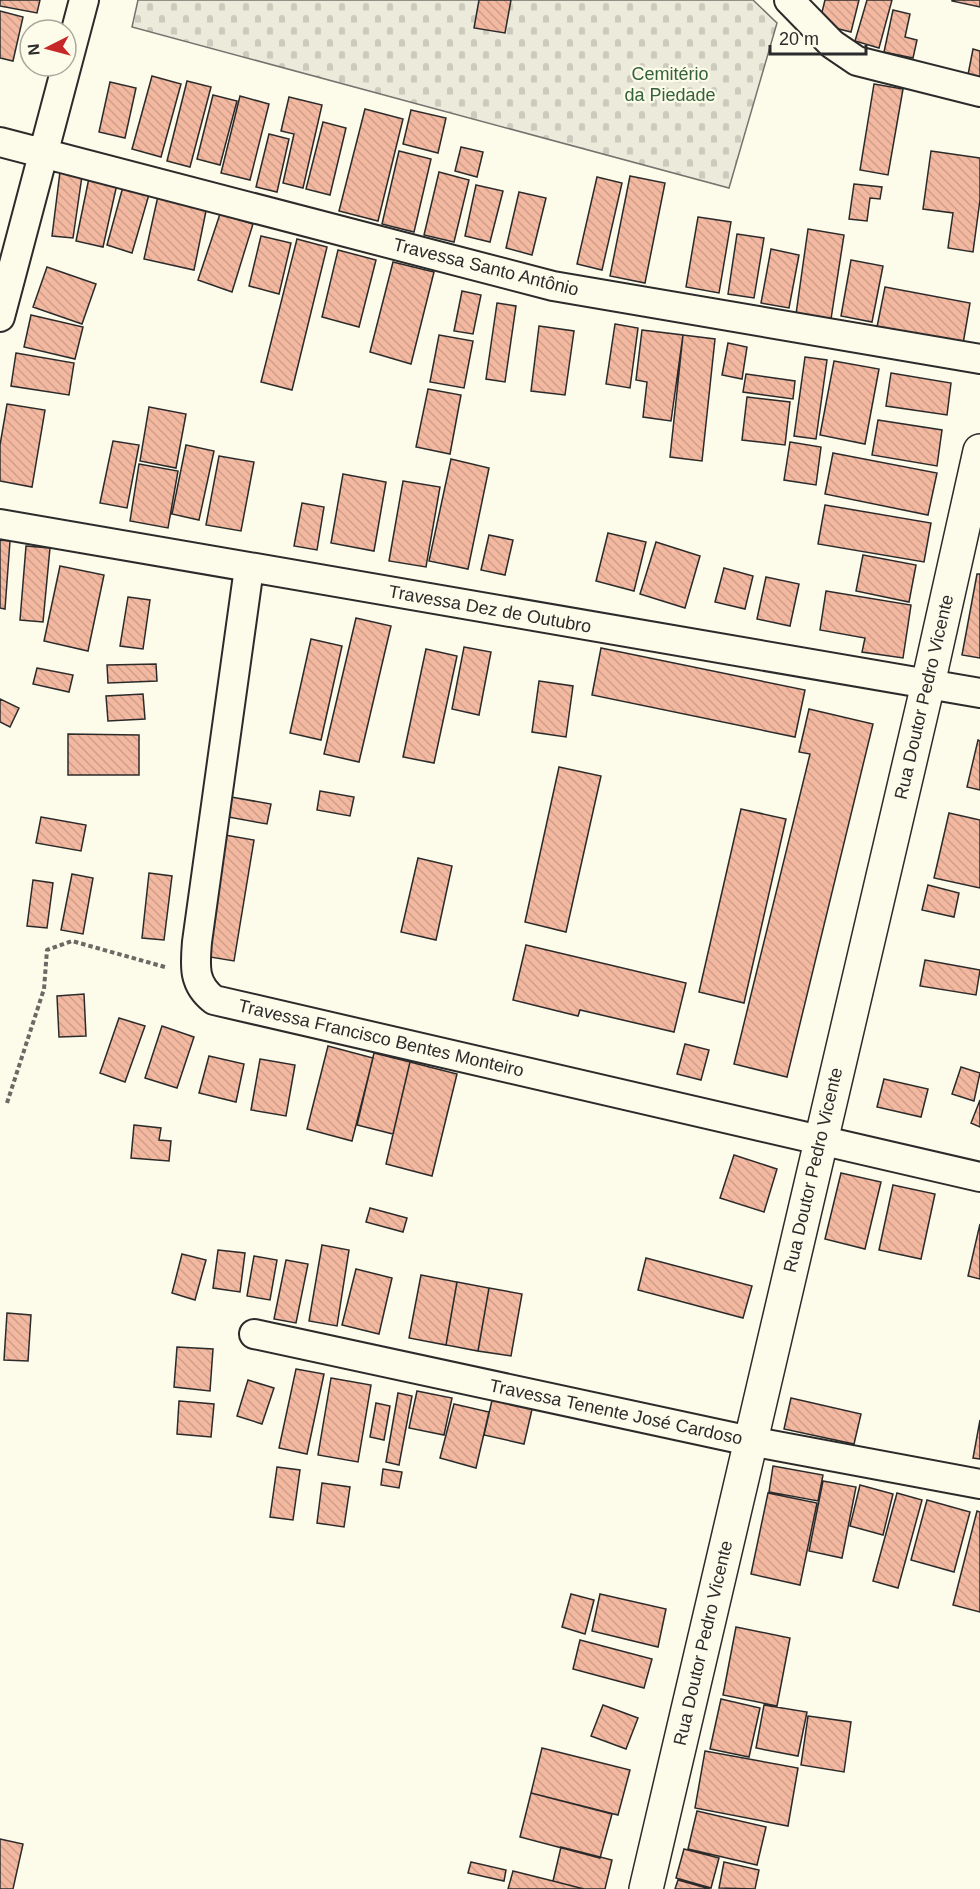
<svg xmlns="http://www.w3.org/2000/svg" width="980" height="1889" font-family="Helvetica,sans-serif">
  <style>
    .cemetery { fill: url(#cemetery-stones); stroke: #74746e; stroke-width: 1.5 }
    .building { fill: url(#building-back-hatch); stroke: #2b2b2b; stroke-width: 1.5 }
    .lines { fill: none; stroke-linecap: round; stroke-linejoin: round }
    .street-casing { stroke: #2b2b2b; stroke-width: 32 }
    .secondary-casing { stroke: #2b2b2b; stroke-width: 36 }
    .path { stroke: #6a6964; stroke-width: 4; stroke-dasharray: 4.5 3; stroke-linecap: butt }
    .street { stroke: #fdfbea; stroke-width: 28 }
    .secondary { stroke: #fdfbea; stroke-width: 33 }
    .labels { text-anchor: middle; stroke-width: 4.5; stroke-linejoin: round; paint-order: stroke }
    .park-label { font-size: 18px; fill: #34623c; stroke: #fdfbea }
    .street-label { font-size: 18px; fill: #2b2b2b; stroke: #fdfbea }
  </style>
  <defs>
    <pattern id="cemetery-stones" width="16" height="16" patternUnits="userSpaceOnUse" patternTransform="scale(1.5)"><rect width="16" height="16" fill="#ecebdb"/><path d="M2 7V4a2 2 0 0 1 4 0v3zM10 15v-3a2 2 0 0 1 4 0v3z" fill="#cbcabc"/></pattern>
    <pattern id="building-back-hatch" width="6" height="6" patternUnits="userSpaceOnUse" patternTransform="scale(1.5)"><rect width="6" height="6" fill="#f2b8a0"/><path d="M-1 5l2 2M0 0l6 6M5-1l2 2" fill="none" stroke="#d09e8a"/></pattern>
  </defs>
  <rect width="100%" height="100%" fill="#fdfbea"/>
  <path class="cemetery" d="M138 0H753L777 23 729 188 132 27Z"/>
  <path class="building" d="M0 0H40L37 13 0 6Z
    M479 0H511L505 33 474 28Z
    M825 0H859L851 32 819 24Z
    M867 0H892L879 48 855 41Z
    M952 0H980V7L952 1Z
    M893 10 910 14 905 37 917 40 913 58 884 52Z
    M0 11 23 17 13 61 0 58Z
    M973 49 980 51V82L967 80Z
    M152 76 181 84 161 157 132 149Z
    M187 81 211 87 190 167 167 161Z
    M110 82 136 88 125 138 99 132Z
    M874 84 903 89 888 175 860 170Z
    M213 95 237 101 220 165 197 159Z
    M240 96 269 104 250 180 221 173Z
    M289 97 322 105 303 188 283 183 294 134 281 131Z
    M365 109 403 119 378 221 339 211Z
    M411 110 446 118 438 153 403 144Z
    M323 122 346 128 330 195 306 189Z
    M269 134 289 139 277 192 256 187Z
    M461 147 483 152 477 177 455 171Z
    M399 151 431 159 414 232 382 224Z
    M931 151 980 158V200L973 252 948 248 953 213 923 209Z
    M60 172 82 176 73 238 52 236Z
    M439 172 469 180 454 242 424 235Z
    M630 176 665 183 645 283 610 276Z
    M597 177 622 183 602 270 577 264Z
    M89 178 117 184 103 247 76 241Z
    M124 183 150 191 132 253 107 245Z
    M854 184 882 187 880 199 870 198 867 221 849 219Z
    M476 185 503 191 490 242 465 236Z
    M519 192 546 198 532 255 506 248Z
    M158 196 207 206 194 270 144 259Z
    M220 214 253 224 232 292 198 280Z
    M698 217 731 222 719 293 686 287Z
    M808 229 844 235 831 319 796 314Z
    M737 234 764 238 754 298 728 294Z
    M261 236 291 243 279 294 249 286Z
    M297 239 327 247 292 390 261 382Z
    M771 249 799 255 789 308 761 303Z
    M338 250 376 260 359 327 322 317Z
    M851 260 883 266 872 322 841 316Z
    M393 262 434 272 411 364 370 352Z
    M47 267 96 284 82 324 33 307Z
    M885 287 970 303 963 344 877 327Z
    M462 291 481 295 473 334 454 331Z
    M497 303 516 306 505 382 486 379Z
    M31 315 83 327 75 359 24 347Z
    M615 324 638 328 630 388 606 384Z
    M539 326 574 331 565 395 531 391Z
    M642 330 683 335 671 421 643 417 647 382 636 380Z
    M439 335 473 341 464 388 430 382Z
    M683 335 715 339 702 461 670 457Z
    M728 343 747 347 742 379 722 375Z
    M16 353 74 363 69 395 11 386Z
    M805 357 827 360 816 439 794 436Z
    M834 361 879 369 865 444 820 435Z
    M891 373 951 383 947 415 886 406Z
    M746 374 795 381 793 399 743 392Z
    M428 389 461 395 450 454 416 447Z
    M747 397 790 402 785 445 742 440Z
    M7 404 45 410 32 487 0 481V445Z
    M149 407 186 414 176 468 140 461Z
    M878 420 942 430 937 466 872 455Z
    M113 441 139 445 127 508 100 503Z
    M790 442 821 447 816 485 784 480Z
    M186 445 214 451 199 520 172 514Z
    M833 453 937 473 928 515 825 494Z
    M219 456 254 462 241 531 206 525Z
    M451 459 489 468 468 569 429 561Z
    M139 464 178 471 168 528 130 521Z
    M343 474 386 482 374 551 331 543Z
    M403 481 440 487 426 567 389 561Z
    M302 503 324 507 317 550 294 546Z
    M825 505 931 523 924 562 818 544Z
    M608 533 646 542 634 591 596 581Z
    M489 535 513 540 505 575 481 570Z
    M0 540 10 541 5 609 0 608Z
    M656 542 700 556 685 608 640 594Z
    M26 546 50 548 43 622 20 620Z
    M863 555 916 565 909 602 856 591Z
    M60 566 104 575 88 651 44 641Z
    M724 568 753 576 745 609 715 602Z
    M977 574H980V658L962 655Z
    M766 577 799 584 790 626 757 619Z
    M826 591 911 605 903 658 862 652 865 638 820 630Z
    M128 597 150 600 143 649 120 646Z
    M356 618 391 626 359 762 324 754Z
    M311 639 342 646 321 740 290 733Z
    M464 647 491 652 479 715 452 709Z
    M601 648 805 690 795 737 592 695Z
    M426 649 457 656 434 763 403 757Z
    M156 664 157 681 108 683 107 665Z
    M37 668 73 675 69 692 33 684Z
    M539 681 573 686 566 737 532 732Z
    M143 694 145 719 108 721 106 696Z
    M0 699 19 708 10 727 0 722Z
    M809 709 873 724 787 1077 734 1064 810 754 799 752Z
    M68 734 139 735V775H68Z
    M978 740 980 741V790L967 787Z
    M559 767 601 776 566 932 525 922Z
    M320 791 354 797 350 816 317 810Z
    M231 797 271 804 267 824 228 817Z
    M741 809 786 819 744 1003 699 992Z
    M949 813 980 820V888L934 878Z
    M41 817 86 825 81 851 36 843Z
    M225 835 254 840 234 961 204 956Z
    M418 858 452 866 436 940 401 932Z
    M149 873 172 876 164 940 142 938Z
    M72 874 93 878 83 934 61 930Z
    M33 880 53 883 47 928 27 926Z
    M928 885 959 893 954 917 922 910Z
    M526 945 686 983 674 1032 580 1010 578 1016 513 1000Z
    M925 960 980 970 976 995 920 986Z
    M84 994 86 1036 59 1037 57 996Z
    M119 1018 145 1026 125 1082 100 1073Z
    M162 1026 194 1037 177 1088 145 1078Z
    M685 1044 709 1050 701 1080 677 1074Z
    M328 1046 373 1058 352 1141 307 1129Z
    M374 1053 410 1062 393 1134 357 1125Z
    M209 1056 244 1064 236 1102 199 1093Z
    M260 1059 295 1065 286 1116 251 1110Z
    M410 1062 457 1074 432 1176 386 1164Z
    M961 1067 980 1073 974 1101 952 1094Z
    M884 1079 928 1089 921 1117 877 1107Z
    M980 1100V1127L971 1123Z
    M134 1125 161 1128 159 1140 171 1141 169 1161 131 1158Z
    M734 1155 777 1169 764 1212 720 1198Z
    M841 1173 881 1182 865 1249 825 1239Z
    M893 1185 935 1194 921 1259 879 1250Z
    M370 1208 407 1218 403 1232 366 1222Z
    M980 1224V1279L968 1276Z
    M322 1245 349 1250 337 1326 309 1321Z
    M218 1250 245 1253 240 1292 213 1288Z
    M182 1254 206 1260 195 1300 172 1293Z
    M254 1256 277 1260 270 1300 247 1296Z
    M646 1258 752 1286 743 1318 638 1290Z
    M286 1260 308 1264 296 1323 274 1319Z
    M356 1269 392 1278 379 1334 342 1325Z
    M421 1275 457 1282 446 1345 409 1338Z
    M457 1282 489 1288 478 1351 446 1345Z
    M489 1288 522 1294 511 1356 478 1351Z
    M7 1313 31 1315 28 1361 4 1360Z
    M177 1347 213 1349 210 1391 174 1387Z
    M296 1369 324 1374 307 1454 279 1448Z
    M331 1378 371 1385 358 1462 318 1455Z
    M248 1380 274 1388 262 1424 237 1416Z
    M417 1391 452 1398 444 1435 409 1428Z
    M398 1393 412 1396 399 1465 386 1462Z
    M493 1396 533 1405 524 1444 484 1435Z
    M791 1398 861 1414 854 1444 784 1429Z
    M179 1401 214 1404 211 1437 177 1434Z
    M376 1403 390 1406 384 1440 370 1437Z
    M454 1404 489 1412 476 1468 440 1458Z
    M980 1420V1459L973 1458Z
    M773 1466 823 1475 818 1501 769 1492Z
    M277 1467 300 1470 293 1520 270 1517Z
    M383 1469 402 1472 399 1488 381 1485Z
    M823 1481 856 1487 842 1558 809 1551Z
    M322 1483 350 1487 344 1527 317 1523Z
    M860 1485 893 1494 883 1535 850 1526Z
    M768 1493 817 1503 800 1585 751 1574Z
    M897 1493 922 1500 898 1588 873 1581Z
    M927 1500 970 1512 954 1572 911 1560Z
    M977 1511 980 1512V1612L953 1605Z
    M571 1594 594 1600 585 1634 562 1627Z
    M600 1594 666 1609 658 1647 592 1631Z
    M736 1627 790 1638 777 1706 723 1695Z
    M580 1640 652 1659 644 1688 573 1669Z
    M721 1699 760 1708 749 1757 710 1749Z
    M603 1705 638 1718 626 1749 591 1736Z
    M764 1705 807 1712 798 1756 756 1748Z
    M808 1716 851 1722 844 1772 801 1765Z
    M542 1748 630 1770 618 1815 531 1793Z
    M705 1751 798 1768 788 1826 695 1808Z
    M531 1793 612 1814 600 1858 520 1837Z
    M697 1811 766 1827 757 1865 688 1849Z
    M0 1839 23 1844 13 1889H0Z
    M561 1847 612 1860 605 1889H584L553 1881Z
    M684 1849 719 1858 711 1888 676 1878Z
    M471 1862 506 1870 504 1881 468 1873Z
    M724 1862 759 1870 755 1889 719 1888Z
    M513 1871 553 1881 584 1889H508Z
    M678 1880 710 1889H675Z"/>
  <g class="lines">
    <defs>
      <path id="street" d="M789 0 832 44 857 61 980 92
        M0 142 553 286 980 359
        M0 317 84 0
        M0 524 980 693
        M249 568 197 942C195 966 193 984 214 1000L980 1177
        M254 1334 750 1441 980 1484"/>
      <path id="secondary" d="M646 1889 928 684 980 451"/>
    </defs>
    <use href="#street" class="street-casing"/>
    <use href="#secondary" class="secondary-casing"/>
    <path class="path" d="M7 1103 44 989 47 950 72 941 165 967"/>
    <use href="#street" class="street"/>
    <use href="#secondary" class="secondary"/>
  </g>
  <g class="labels">
    <g class="park-label">
      <text x="670" y="80">Cemitério<tspan x="670" dy="21">da Piedade</tspan></text>
    </g>
    <g class="street-label">
      <text transform="translate(486 267) rotate(14)" y="6">Travessa Santo Antônio</text>
      <text transform="translate(490 609) rotate(10)" y="6">Travessa Dez de Outubro</text>
      <text transform="translate(924 697) rotate(-77)" y="6">Rua Doutor Pedro Vicente</text>
      <text transform="translate(381 1038) rotate(13)" y="6">Travessa Francisco Bentes Monteiro</text>
      <text transform="translate(813 1170) rotate(-77)" y="6">Rua Doutor Pedro Vicente</text>
      <text transform="translate(616 1412) rotate(12)" y="6">Travessa Tenente José Cardoso</text>
      <text transform="translate(703 1643) rotate(-77)" y="6">Rua Doutor Pedro Vicente</text>
    </g>
  </g>
  <g transform="translate(48 48) rotate(264)"><circle r="28" fill="#fdfbea" stroke="#a9a89e" stroke-width="1.5"/>
  <path d="M0-4.5L10 22L0 15L-10 22Z" fill="#c62828"/>
  <text y="-9" font-size="16" font-weight="bold" text-anchor="middle" fill="#2b2b2b">N</text>
  </g>
  <path d="M770 45v9h96v-9" fill="none" stroke="#2b2b2b" stroke-width="3"/>
  <text x="779" y="45" font-size="18" fill="#2b2b2b" stroke="#fdfbea" stroke-width="4.5" paint-order="stroke">20 m</text>
</svg>
